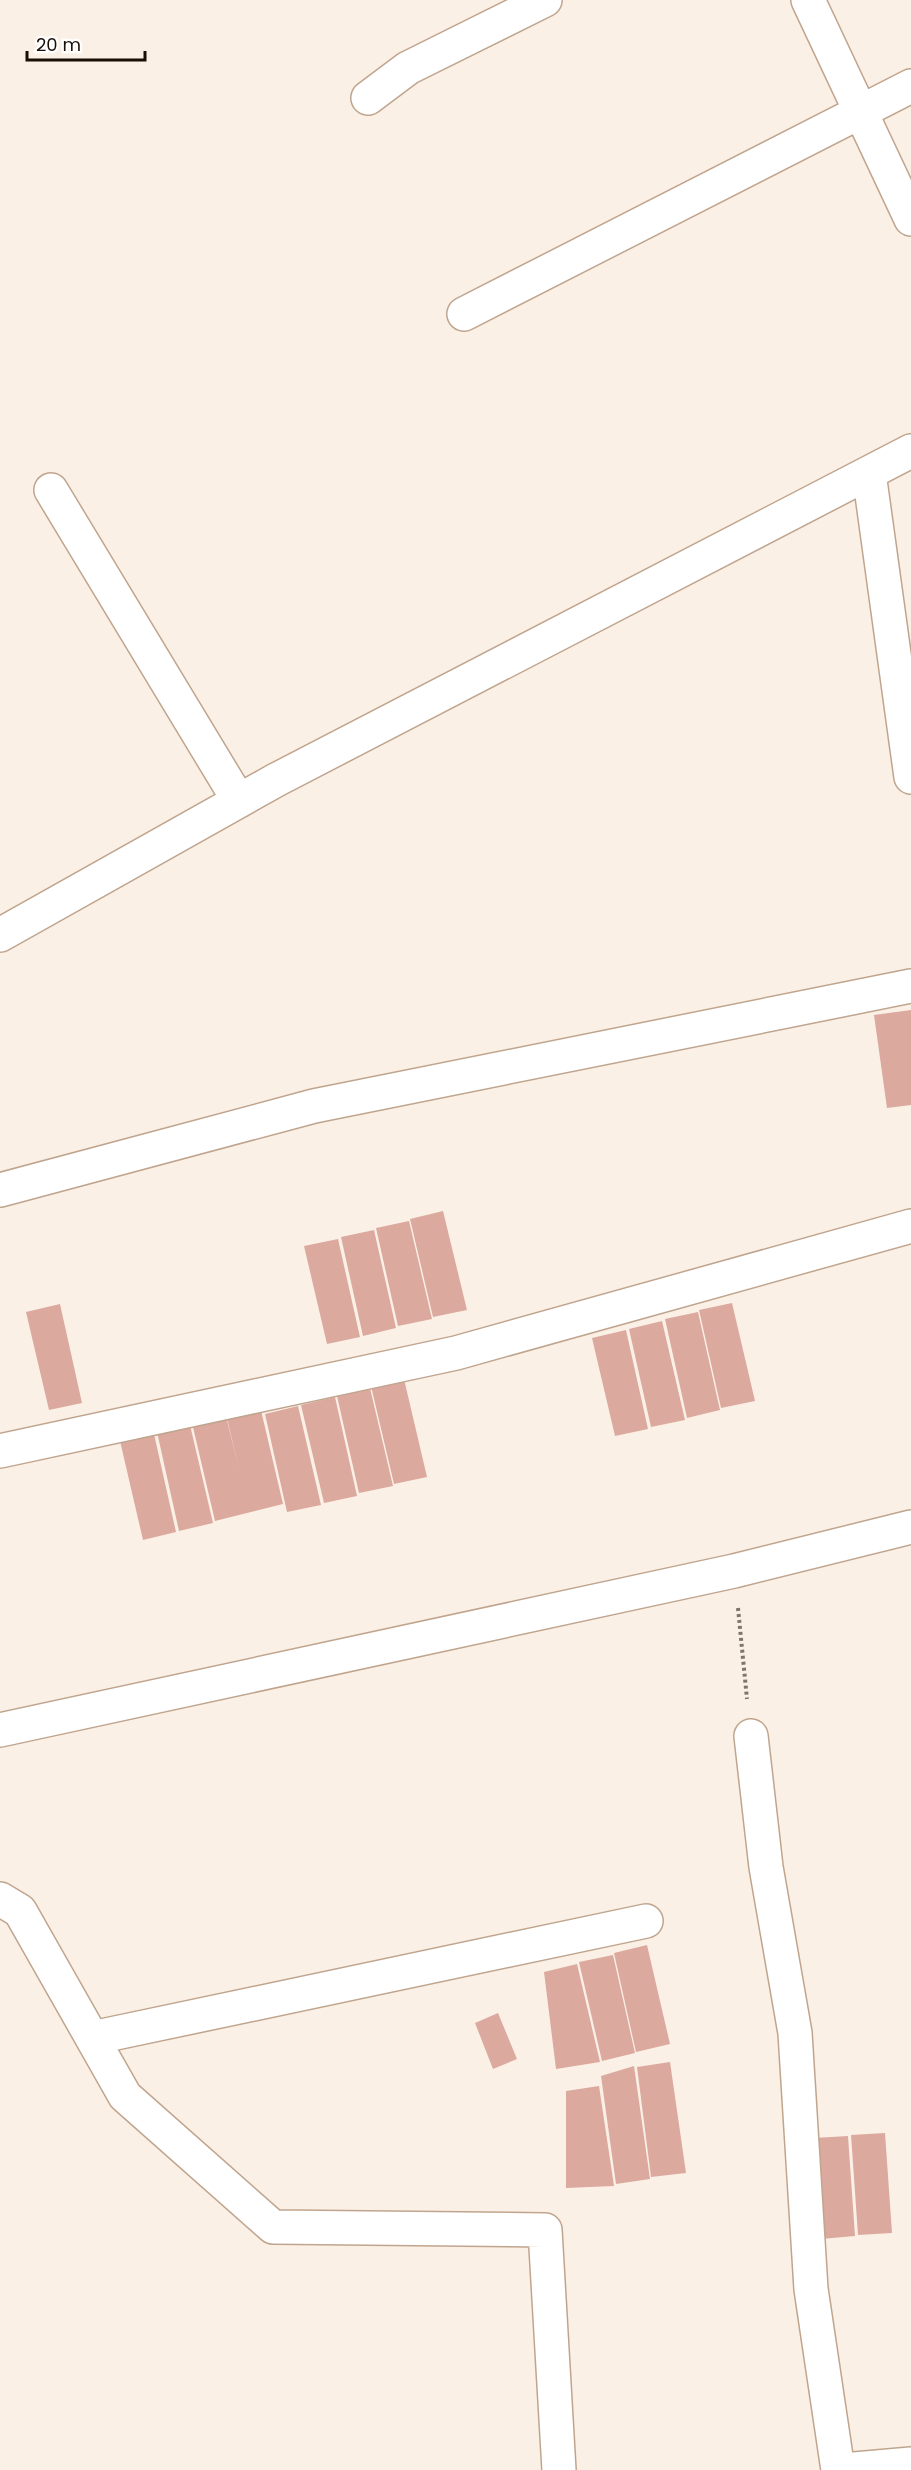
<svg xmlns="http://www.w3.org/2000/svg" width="911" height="2470" font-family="Poppins,sans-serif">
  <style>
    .building { fill: #dca99f }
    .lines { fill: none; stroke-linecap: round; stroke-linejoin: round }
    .minor-casing { stroke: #c0a58e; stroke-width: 36 }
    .path { stroke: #80756d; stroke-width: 4; stroke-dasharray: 3 3; stroke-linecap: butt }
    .minor { stroke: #fff; stroke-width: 33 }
  </style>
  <rect width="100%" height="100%" fill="#fbf0e6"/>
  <path class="building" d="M911 1010V1105L887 1108 874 1015Z
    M443 1211 467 1310 433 1317 410 1219Z
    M409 1221 432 1319 398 1326 376 1228Z
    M374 1230 396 1328 363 1336 341 1237Z
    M338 1239 360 1337 327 1344 304 1246Z
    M732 1303 755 1401 721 1408 699 1310Z
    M60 1304 82 1403 49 1410 26 1312Z
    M698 1312 720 1410 687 1418 665 1319Z
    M662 1321 685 1420 651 1427 629 1329Z
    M626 1330 648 1429 615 1436 592 1338Z
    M404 1379 427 1477 394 1484 371 1386Z
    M370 1388 393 1486 359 1493 337 1396Z
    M335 1397 357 1496 324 1503 301 1405Z
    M260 1406 283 1504 215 1521 192 1423 226 1416 239 1469 226 1414Z
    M298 1406 321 1505 287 1512 265 1414Z
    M190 1425 213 1523 179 1531 157 1432Z
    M154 1434 176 1532 143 1540 120 1441Z
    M647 1945 670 2044 636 2052 614 1953Z
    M613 1955 635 2053 602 2061 579 1962Z
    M577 1964 600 2062 556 2069 544 1972Z
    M498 2013 517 2059 493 2069 475 2023Z
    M670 2062 686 2173 651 2177 637 2067Z
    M634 2066 650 2179 616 2184 601 2076Z
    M599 2086 614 2186 566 2188V2091Z
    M885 2133 892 2233 858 2235 851 2135Z
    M848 2136 855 2236 821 2239 814 2138Z"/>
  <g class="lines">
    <defs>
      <path id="minor" d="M808 0 911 219
        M368 98 408 68 545 0
        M464 314 911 86
        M869 473 911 777
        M51 490 239 801
        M0 935 276 780 911 451
        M0 1190 314 1106 911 986
        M0 1451 456 1353 911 1226
        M0 1730 734 1571 911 1527
        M751 1736 766 1867 795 2033 811 2289 838 2470
        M0 1899 20 1911 125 2096 273 2227 545 2230 559 2470
        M92 2038 646 1921
        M843 2470 911 2464"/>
    </defs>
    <use href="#minor" class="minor-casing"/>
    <path class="path" d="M738 1608 747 1699"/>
    <use href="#minor" class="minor"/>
  </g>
  <path d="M27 51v9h118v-9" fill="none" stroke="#180e06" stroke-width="3"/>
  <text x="36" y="51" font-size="18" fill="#180e06" stroke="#ffffff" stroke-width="4.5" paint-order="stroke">20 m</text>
</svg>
